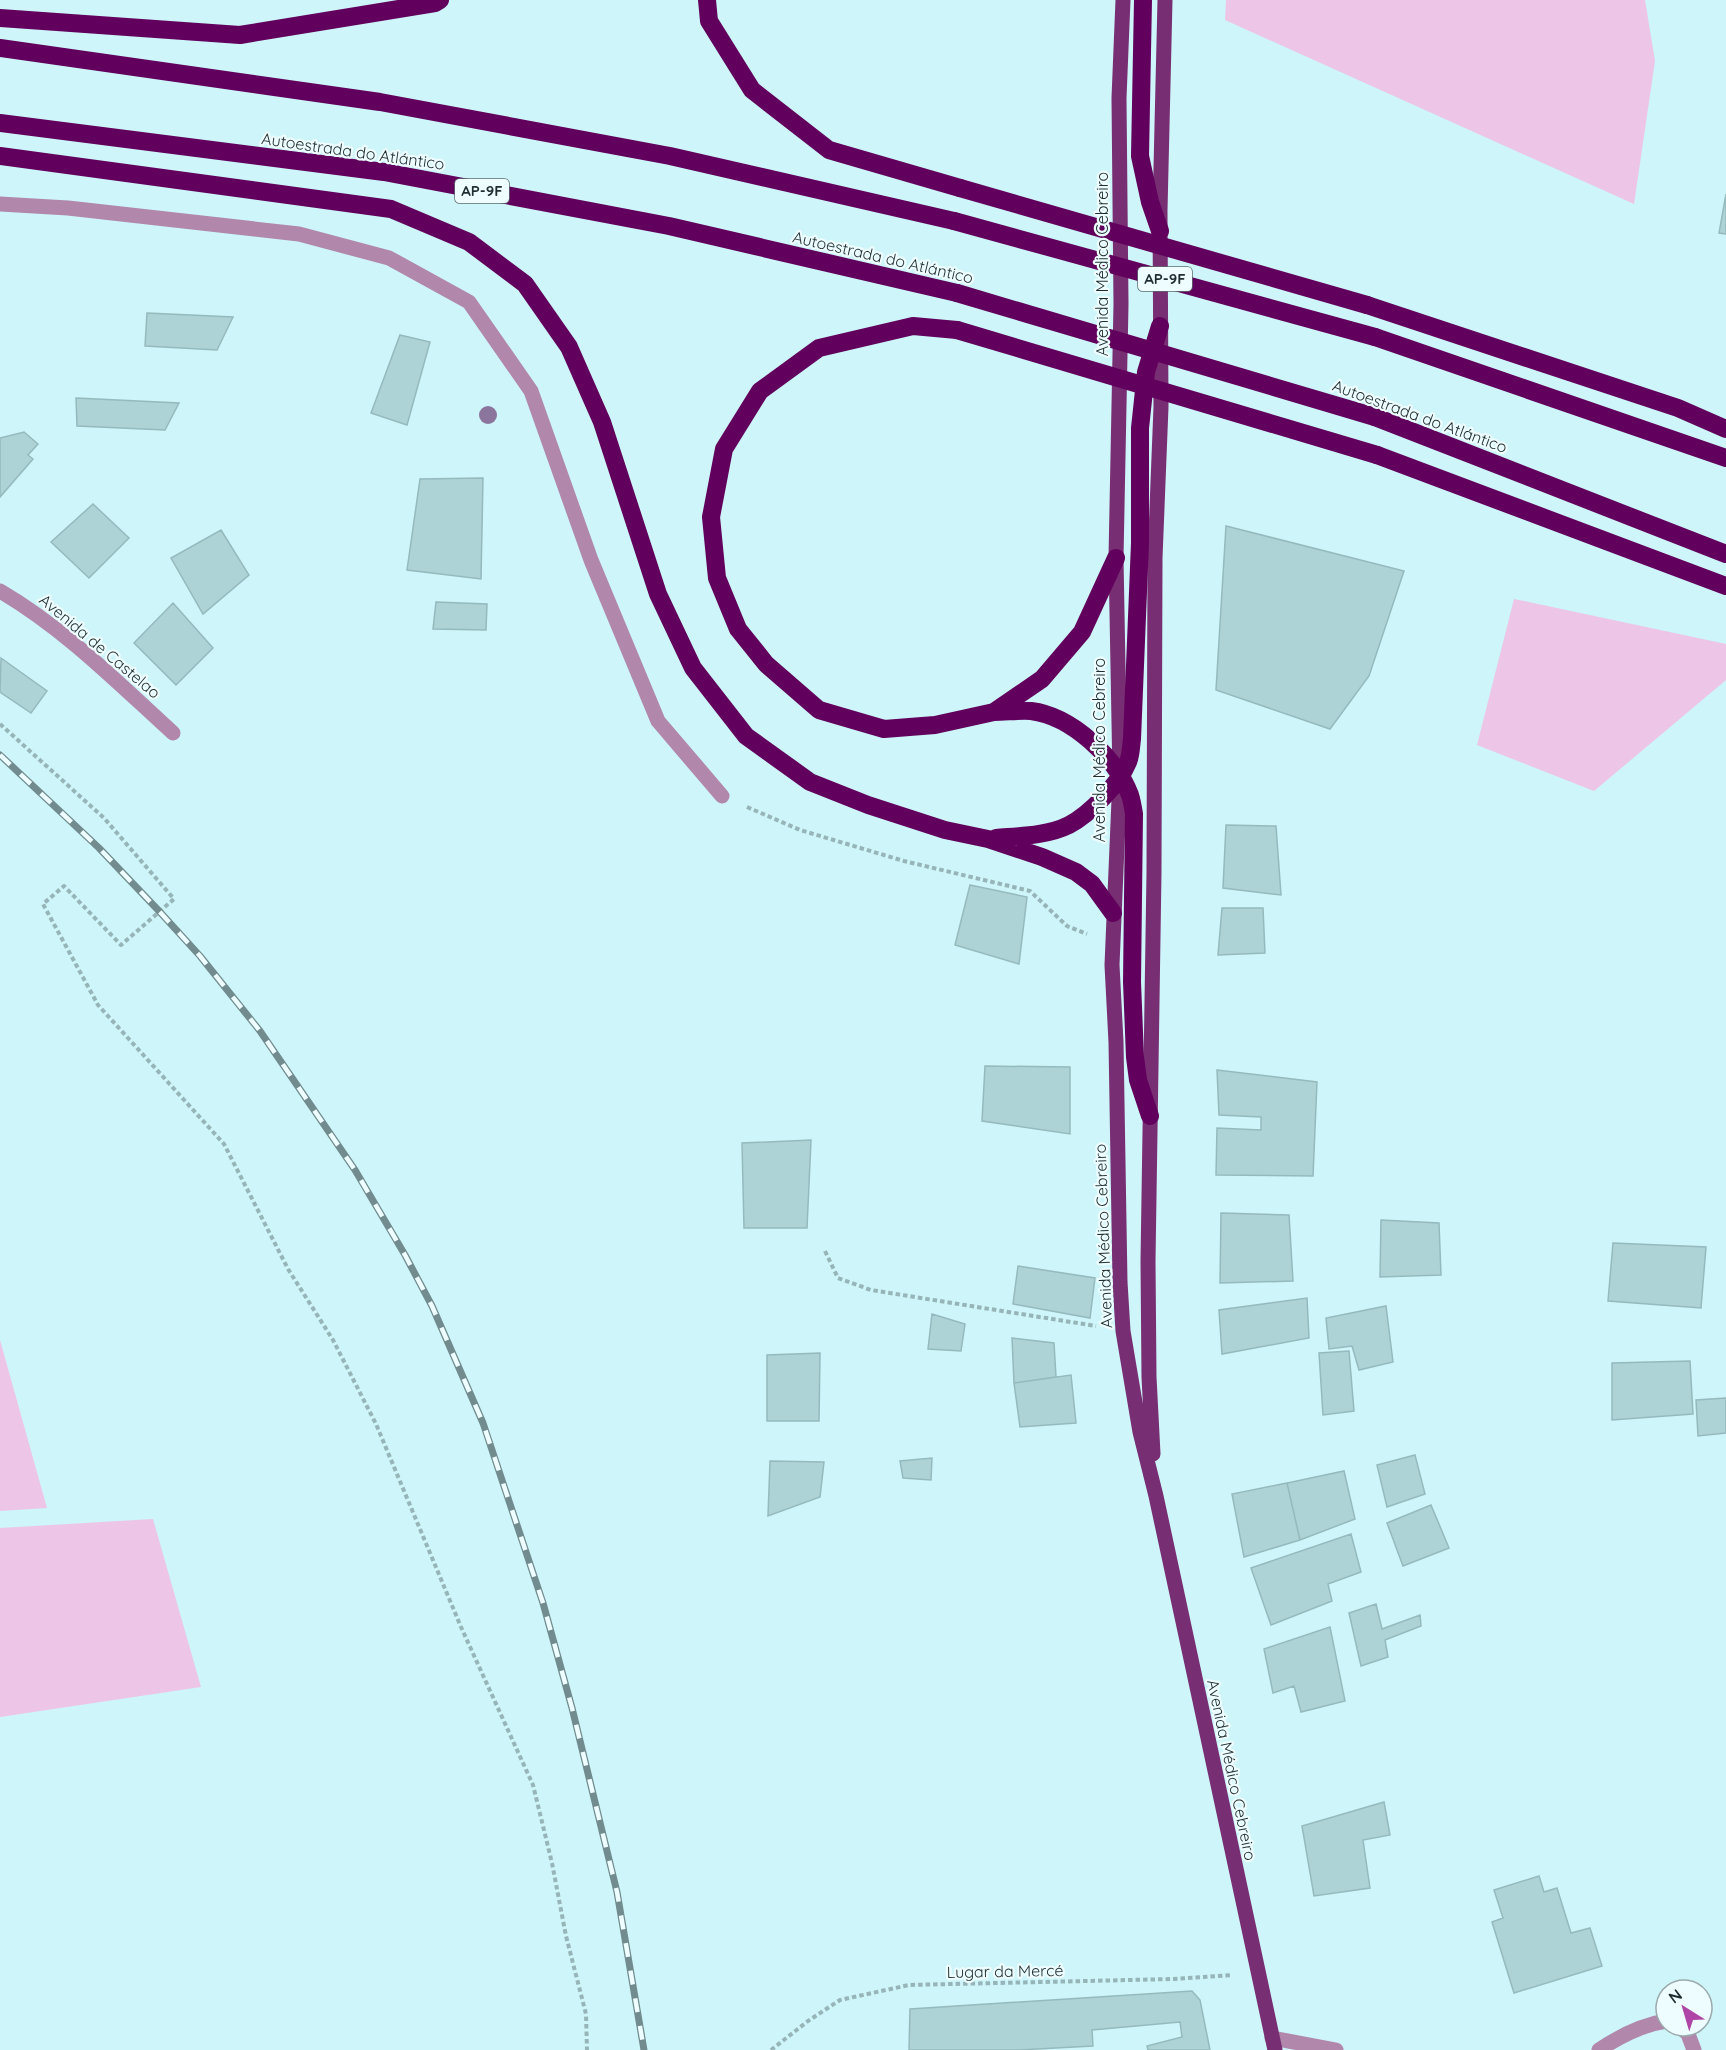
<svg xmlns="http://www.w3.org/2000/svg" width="1726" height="2050" font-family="Quicksand,sans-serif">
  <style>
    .green { fill: #edc5e7 }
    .building { fill: #add3d6; stroke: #95babe; stroke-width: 1.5 }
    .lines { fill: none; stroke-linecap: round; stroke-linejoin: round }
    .path { stroke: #96b5b8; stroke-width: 4; stroke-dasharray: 4.5 3; stroke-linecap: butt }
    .minor { stroke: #b187ab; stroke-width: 15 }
    .major { stroke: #782e72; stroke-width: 15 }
    .highway { stroke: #62005d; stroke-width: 18 }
    .rail-casing { stroke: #718b8e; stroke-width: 7 }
    .rail { stroke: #eefdff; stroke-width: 4.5; stroke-dasharray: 14; stroke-linecap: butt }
    .highway-bridge { stroke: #62005d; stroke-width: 18 }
    .tree { fill: #8b759c }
    .labels { text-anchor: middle; stroke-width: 4.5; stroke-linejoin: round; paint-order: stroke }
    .shield { fill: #eefdff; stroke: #5c6b6d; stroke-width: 1.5 }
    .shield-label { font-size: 15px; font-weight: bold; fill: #1e2d2f }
    .street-label { font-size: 16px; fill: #1e2d2f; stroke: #eefdff }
  </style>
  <rect width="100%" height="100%" fill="#cef5f9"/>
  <path class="green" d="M1226 0H1645L1655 61 1634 204 1225 20Z
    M1514 599 1726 644V680L1594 791 1477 745Z
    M0 1340 47 1508 0 1511Z
    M153 1519 201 1687 0 1717V1528Z"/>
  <path class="building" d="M1726 194V234L1719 233Z
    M147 313 233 317 217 350 145 346Z
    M400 335 430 342 407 425 371 413Z
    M76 398 179 403 165 430 77 426Z
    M24 432 38 444 28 455 33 459 0 497V438Z
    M483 478 481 579 407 570 420 479Z
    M93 504 129 538 89 578 51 542Z
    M1226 526 1404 571 1369 676 1330 729 1216 690Z
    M221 530 249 575 203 614 171 558Z
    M436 602 487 604 486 630 433 629Z
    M173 603 213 648 176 685 134 643Z
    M1 658 47 691 31 713 0 692Z
    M1226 825 1276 826 1281 895 1223 888Z
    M970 885 1027 897 1019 964 955 945Z
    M1222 908H1263L1265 953 1218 955Z
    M985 1066 1070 1067V1134L982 1121Z
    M1217 1070 1317 1082 1313 1176 1216 1175 1217 1128 1261 1130V1117L1219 1115Z
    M811 1140 807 1228H744L742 1143Z
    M1221 1213 1289 1215 1293 1281 1220 1283Z
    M1381 1220 1439 1223 1441 1275 1380 1277Z
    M1613 1243 1706 1247 1701 1308 1608 1301Z
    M1018 1266 1095 1278 1090 1318 1013 1304Z
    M1307 1298 1309 1338 1222 1354 1219 1310Z
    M1386 1306 1393 1362 1359 1370 1352 1346 1329 1349 1326 1318Z
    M932 1314 965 1324 961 1351 928 1349Z
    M1012 1338 1054 1343 1056 1377 1014 1383Z
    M1349 1351 1354 1411 1323 1415 1319 1353Z
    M820 1353 819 1421H767V1355Z
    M1690 1361 1693 1414 1612 1420V1363Z
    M1071 1375 1076 1423 1020 1427 1014 1383Z
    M1726 1398V1433L1698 1436 1696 1400Z
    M1415 1455 1425 1494 1387 1507 1377 1465Z
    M932 1458 931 1480 903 1478 900 1461Z
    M770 1461 824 1462 820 1497 768 1516Z
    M1344 1471 1355 1519 1300 1540 1287 1483Z
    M1287 1483 1300 1540 1244 1557 1232 1494Z
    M1431 1505 1449 1548 1403 1566 1387 1523Z
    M1351 1534 1361 1572 1328 1584 1332 1601 1271 1625 1251 1568Z
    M1376 1604 1382 1629 1420 1615 1421 1626 1385 1640 1388 1657 1361 1666 1349 1613Z
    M1330 1627 1345 1701 1301 1712 1294 1686 1273 1693 1264 1649Z
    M1384 1802 1390 1835 1363 1840 1370 1888 1314 1896 1302 1826Z
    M1539 1876 1544 1892 1557 1888 1571 1933 1590 1928 1602 1966 1514 1993 1492 1922 1503 1918 1494 1890Z
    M1192 1991 1200 2000 1210 2050H1148L1147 2046 1182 2037 1180 2022 1092 2030 1093 2046 1018 2050H909L910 2009Z"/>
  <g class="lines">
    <path class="path" d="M0 724 104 818 174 899 121 945 64 886 43 904 98 1005 224 1144 288 1269 333 1340 376 1424 461 1627 533 1785 552 1863 566 1936 586 2014 587 2050
      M747 807 800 830 904 861 1030 891 1067 926 1087 934
      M825 1251 838 1278 871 1290 1096 1326
      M771 2050 808 2021 840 2000 909 1985 1174 1979 1232 1975"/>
    <path class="minor" d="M0 204 68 208 299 234 389 258 469 302 531 391 591 560 658 721 722 796
      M0 591C65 629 118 683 173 733
      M1679 2026 1688 2034 1694 2050
      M1272 2038 1336 2050
      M1599 2050C1620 2036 1641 2025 1666 2021"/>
    <path class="major" d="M1123 0 1119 98 1121 304 1116 558 1120 776 1112 965 1116 1042 1120 1282 1123 1331 1140 1432 1156 1496 1275 2050
      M1153 1454 1149 1377 1148 1261 1154 872 1155 558 1161 407 1160 210 1165 0"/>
    <path class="highway" d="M707 0 709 21 752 90 829 150 960 188
      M1143 0 1140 156 1150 202 1160 231
      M0 18 240 35 435 3 440 0
      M0 48 380 102 670 156 954 221
      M0 123 384 172 669 226 957 293
      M0 156 391 209 469 242 525 284 569 347 602 422 658 594 693 668 746 736 810 782 868 805 945 830 988 839 1042 857 1076 872 1092 884 1113 913
      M1367 305 1678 408 1726 429
      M957 330 913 326 819 348 760 391 724 449 711 517 717 578 738 629 766 664 819 710 884 729 935 725 994 712 1042 679 1082 632 1116 558
      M1375 337 1726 458
      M1375 417 1726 554
      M1377 455 1726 586
      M994 712C1006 712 1020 710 1031 711 1072 716 1116 758 1130 795 1132 801 1133 808 1134 814L1132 982 1135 1057 1138 1080 1150 1116
      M996 838C1019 836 1047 836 1069 825 1090 814 1119 784 1128 762 1131 755 1131 746 1132 739L1140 543V428L1146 372 1160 326"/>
    <defs>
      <path id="rail" d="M0 755 99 848 159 911 200 956 260 1031 355 1170 405 1255 432 1306 483 1423 543 1603 572 1708 617 1892 644 2050"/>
    </defs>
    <use href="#rail" class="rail-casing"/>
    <use href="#rail" class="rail"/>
    <path class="highway-bridge" d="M960 188 1367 305
      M954 221 1375 337
      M957 293 1375 417
      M957 330 1377 455"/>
  </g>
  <circle class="tree" cx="488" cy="415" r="9"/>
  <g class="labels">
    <g class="shield">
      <rect x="455" y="179" width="54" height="24" rx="4.5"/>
      <rect x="1138" y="267" width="54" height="24" rx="4.5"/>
    </g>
    <g class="shield-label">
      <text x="482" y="196">AP-9F</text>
      <text x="1165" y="284">AP-9F</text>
    </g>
    <g class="street-label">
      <text transform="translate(353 151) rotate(8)" y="6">Autoestrada do Atlántico</text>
      <text transform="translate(883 257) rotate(13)" y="6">Autoestrada do Atlántico</text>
      <text transform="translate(1102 264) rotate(-90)" y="6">Avenida Médico Cebreiro</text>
      <text transform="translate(1420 416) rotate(20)" y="6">Autoestrada do Atlántico</text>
      <text transform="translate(100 646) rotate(40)" y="6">Avenida de Castelao</text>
      <text transform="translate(1099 750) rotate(-90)" y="6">Avenida Médico Cebreiro</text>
      <text transform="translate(1103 1236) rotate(-92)" y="6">Avenida Médico Cebreiro</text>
      <text transform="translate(1232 1770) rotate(78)" y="6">Avenida Médico Cebreiro</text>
      <text transform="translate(1005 1971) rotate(-1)" y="6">Lugar da Mercé</text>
    </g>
  </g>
  <g transform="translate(1684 2008) rotate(323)"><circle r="28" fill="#eefdff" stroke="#9baaac" stroke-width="1.5"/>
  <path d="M0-4.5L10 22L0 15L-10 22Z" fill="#af46a7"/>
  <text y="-9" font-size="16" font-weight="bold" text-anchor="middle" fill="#1e2d2f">N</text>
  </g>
</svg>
